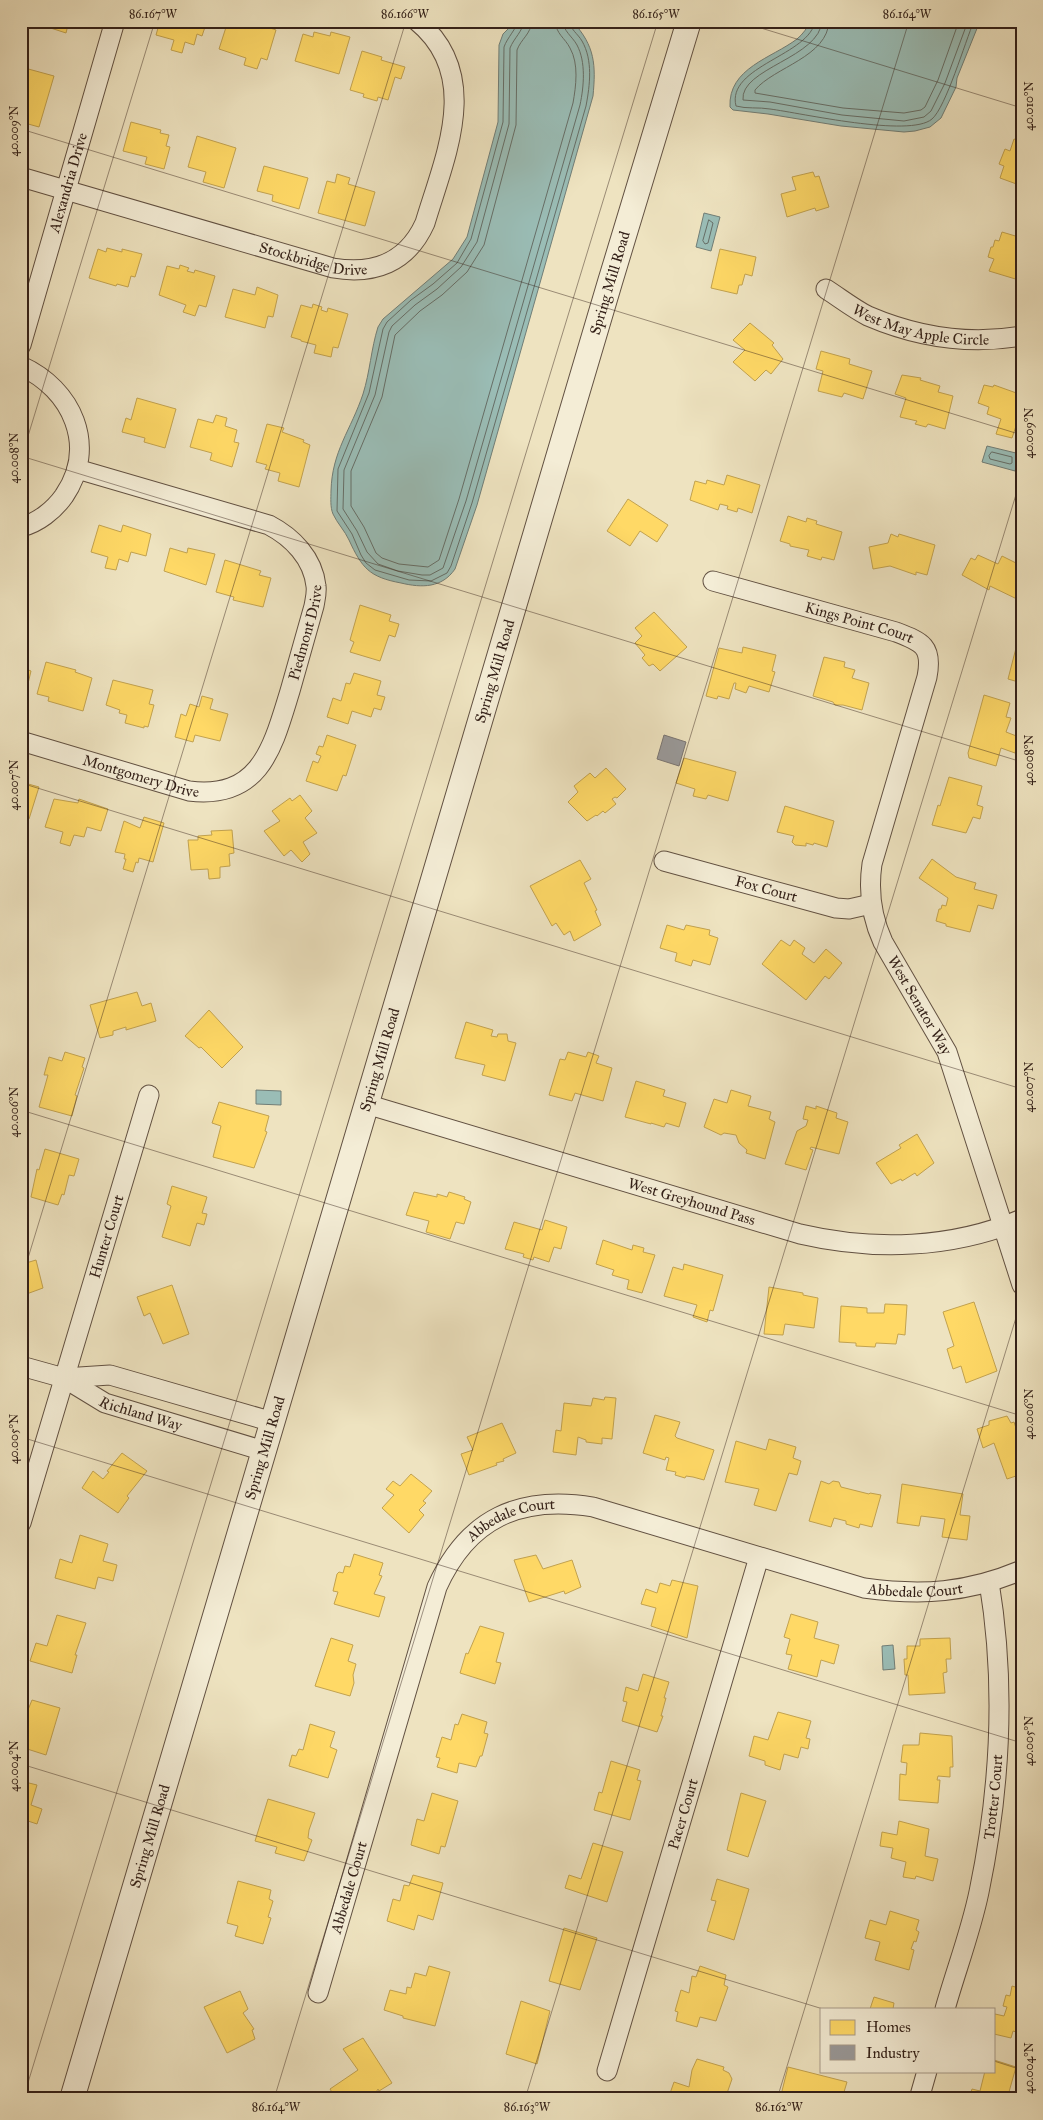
<svg xmlns="http://www.w3.org/2000/svg" width="1043" height="2120" font-family="'IM FELL Great Primer',serif">
  <style>
    .water { fill: #9abdb6; stroke: #717e77 }
    .homes { fill: #ffd966; stroke: #c2a24f }
    .industry { fill: #999; stroke: #7a7572 }
    .lines { fill: none; stroke-linecap: round; stroke-linejoin: round }
    .shore { stroke: #666e67; stroke-width: 1 }
    .minor-casing { stroke: #625142; stroke-width: 21 }
    .tertiary-casing { stroke: #625142; stroke-width: 26 }
    .minor { stroke: #f4edd6; stroke-width: 19 }
    .tertiary { stroke: #f4edd6; stroke-width: 24 }
    .ticks { fill: none; stroke: #332018; stroke-width: 1; stroke-opacity: 0.45 }
    .labels { text-anchor: middle; stroke-width: 5; stroke-linejoin: round; paint-order: stroke }
    .street-label { font-size: 15px; fill: #332018; stroke: #f4edd6 }
    .neatline { fill: none; stroke: #332018; stroke-width: 2 }
    .ticks-label { font-size: 12px; text-anchor: middle; fill: #332018 }
  </style>
  <rect width="100%" height="100%" fill="#eee3c0"/>
  <filter id="stains"><feTurbulence type="fractalNoise" baseFrequency=".004" numOctaves="4"/><feColorMatrix values="0 0 0 0 .2 0 0 0 0 .09 0 0 0 0 .02 0 0 0 .5 -.17"/></filter>
  <radialGradient id="worn" r=".72"><stop offset=".6" stop-color="#630" stop-opacity="0"/><stop offset="1" stop-color="#630" stop-opacity=".3"/></radialGradient>
  <path class="water" d="M516 21 573 22C595 46 596 65 593 96L477 505 455 569C442 588 422 588 401 583 369 577 362 568 349 540 345 531 337 523 333 514 330 507 331 498 331 491 332 451 351 430 363 394 370 372 371 349 378 327L383 319 453 259 467 237 498 122 499 45 503 34Z
    M811 21H980L957 78 956 87 941 118 930 127 915 131 904 132 841 126 768 114 733 110 730 107C728 68 772 58 797 39 803 34 807 28 811 21Z
    M704 213 720 217 711 251 696 247Z
    M987 446 1020 454 1015 471 982 462Z
    M256 1090 281 1091V1105L256 1104Z
    M893 1645 895 1669 883 1670 882 1646Z"/>
  <path class="homes" d="M29 21H69L66 33Z
    M160 21H207L202 36 197 34 194 45 185 42 182 53 171 50 174 40 156 35Z
    M228 21H250L276 30 267 60 261 58 257 69 244 65 246 58 219 49Z
    M314 32 330 36 331 32 350 37 339 74 295 61 303 34 313 37Z
    M362 51 382 57 381 60 405 67 401 79 395 77 388 100 378 97 377 101 363 97 364 94 350 90Z
    M21 67 54 76 39 127 21 122Z
    M131 122 161 130 160 133 169 135 166 146 170 147 164 169 145 164 147 157 123 151Z
    M197 136 236 148 224 188 203 182 206 172 188 167Z
    M1014 139 1022 142V186L1000 178 1004 166 999 164 1005 149 1010 151Z
    M264 166 308 178 299 209 272 201 273 195 257 191Z
    M813 172 815 177 819 176 829 207 816 211 815 208 787 217 781 194 796 190 792 177Z
    M337 174 350 178 348 184 375 192 365 226 318 213 327 181 335 183Z
    M1002 232 1022 238V281L989 271 994 259 988 257 991 247H993L995 240 999 241Z
    M107 248 122 252V249L142 254 135 277 131 276 128 287 117 284 116 286 89 278 98 249 106 252Z
    M720 249 756 257 752 276 745 274 742 285H739L737 294 711 288Z
    M180 265 189 268 187 271 194 273 195 270 215 276 206 307 199 305 195 316 183 312 186 305 159 295 167 266 179 269Z
    M257 287 278 295 273 317 268 316 265 328 225 317 233 289 255 295Z
    M313 304 322 307 321 310 327 312 328 308 348 314 338 348 333 347 331 357 314 353 316 345 301 341V340L291 337 301 305 312 308Z
    M750 323 774 343 772 345 783 359 771 374 766 370 755 381 733 362 745 350 733 340Z
    M821 351 850 359 849 364 872 371 863 399 844 393 842 397 818 391 823 371 816 369Z
    M902 375 921 378 920 380 940 386 938 392 953 396 945 429 928 424 926 427 915 424 917 421 900 417 906 398 895 394Z
    M984 385 993 387 994 385 1022 395V424L1017 423 1012 438 996 434 1001 419 987 414 989 407 978 403Z
    M137 398 176 409 165 448 144 442 145 438 122 432 126 418 131 420Z
    M216 415 227 418 225 426 237 430 234 442 239 443 232 467 210 460 212 453 190 447 198 419 213 423Z
    M267 424 284 428 282 432 304 440 303 442 310 445 299 487 278 481 280 473 265 469 267 465 256 462Z
    M727 475 760 485 752 513 738 508 737 512 727 509 728 506 720 504 718 510 690 500 695 481 706 484 707 480 724 485Z
    M628 499 668 525 657 542 640 531 630 546 607 531Z
    M788 516 806 522 807 518 817 521 816 524 842 532 834 560 822 557 821 560 807 556 809 550 790 546V544L780 541Z
    M99 525 121 532 123 525 151 534 146 556 131 552 128 562 119 559 116 570 105 568 108 557 91 552Z
    M891 534 898 537 899 534 935 545 927 575 916 572V575L890 566 873 569 869 547 888 543Z
    M170 548 187 553 188 548 215 554 206 585 164 571Z
    M978 555 998 564 1002 556 1022 566V598L1020 597 1019 600 990 586 989 590 962 575 971 558 975 560Z
    M225 560 261 571 259 575 271 578 263 607 233 600 234 597 216 592Z
    M360 605 391 615 389 621 399 624 395 637 389 635 380 661 350 652 354 642 350 640Z
    M654 612 687 647 660 671 653 664 649 666 642 658 645 655 635 643 642 636 635 628Z
    M1022 637V683L1008 679 1016 648H1018Z
    M743 647 776 655 772 671 775 672 769 692 749 686 746 693 735 689 736 683H734L729 699 718 696 717 699 706 696 719 648 742 653Z
    M824 657 845 662 844 667 855 670 852 678 869 683 862 710 843 705H835L833 702 813 696Z
    M46 662 76 670 75 672 92 678 83 711 48 701 49 697 37 694Z
    M21 667 31 671 26 692 21 691Z
    M354 673 381 681 377 695 385 697 381 710 374 708 371 717 352 711 348 724 327 717 333 698 341 701 346 683 350 684Z
    M113 680 153 690 149 704 154 705 148 727 144 726V728L125 723 127 715 119 713 120 710 106 705Z
    M984 695 1010 703 1006 717 1011 718 1006 732 1019 737 1015 753 1001 748 996 766 969 758 968 753Z
    M202 696 213 699 210 709 228 714 220 741 195 735 193 742 175 737 181 714 186 716 190 704 199 707Z
    M327 735 356 745 346 776 343 775 337 791 306 781 313 761 318 763 321 756 316 754 319 746 323 747Z
    M684 758 736 772 728 801 708 795 706 799 693 796 695 789 676 783Z
    M606 768 626 789 617 798 615 797 612 799 616 804 605 813 603 811 597 816 596 815 587 821 568 802 578 792 574 786 590 773 595 778Z
    M949 777 982 786 977 805 983 807 980 819 973 817 966 833 932 825 938 805 940 806Z
    M21 782 39 787 29 819 21 816Z
    M300 795 312 811 305 818 317 833 303 842 310 854 302 862 291 850 284 856 264 831 280 821 272 811 290 798 292 801Z
    M54 799 78 803 79 799 108 809 101 831 87 827 84 837 74 835 70 846 60 843 63 832 45 827Z
    M785 806 834 821 827 847 814 843 813 845 806 843V846L795 845 792 842 794 836 777 832Z
    M144 817 164 823 153 862 139 858 138 863 136 862 133 872 123 869 126 859H124L125 854 115 852 124 821 140 828Z
    M232 830 234 853 229 854 230 866 220 867V878L209 879 208 869 191 870 188 840H198V836L212 835 211 831Z
    M932 859 956 877 976 883 974 889 997 895 993 909 978 905 970 932 946 926V924L936 921 939 909H941L942 905 946 906 948 898 919 878Z
    M580 860 591 879 584 883 597 910 595 911 601 925 574 941 570 931 564 935 556 923 552 926 530 886Z
    M667 925 684 930 686 925 710 930 709 935 718 938 710 965 693 960 691 966 675 961 677 953 660 948Z
    M781 940 790 946 794 940 805 948 802 954 814 963 826 949 842 963 829 979 825 976 806 1000 762 964Z
    M137 992 142 1006 151 1003 156 1021 126 1030V1027L113 1031V1035L100 1038 90 1005Z
    M209 1010 243 1047 222 1068 201 1047 199 1048 185 1036Z
    M466 1022 493 1030 491 1036 497 1037 498 1034H507L508 1041 516 1043 505 1081 482 1075 485 1065 455 1058Z
    M65 1052 85 1058 82 1067 84 1068 75 1095 77 1096 72 1116 39 1107 48 1075H44L49 1057 62 1061Z
    M568 1052 586 1057 588 1052 599 1056 596 1063 612 1068 603 1101 575 1093 572 1101 549 1095 560 1059 565 1060Z
    M636 1081 665 1090 663 1096 686 1103 679 1127 666 1123 664 1127 651 1123V1124L625 1117Z
    M731 1090 751 1096 748 1106 771 1112 769 1119 775 1122 765 1159 746 1153 747 1150 739 1143 736 1135 724 1133 721 1135 704 1127 714 1099 727 1103Z
    M219 1102 269 1116 265 1131 267 1132 254 1168 213 1157 221 1126 212 1123Z
    M806 1106 816 1109V1106L837 1113 836 1118 848 1122 839 1154 811 1147 810 1149 813 1150 806 1170 785 1164 797 1131 806 1126 808 1120 803 1119Z
    M917 1134 934 1163 917 1176 915 1173 902 1181 901 1179 891 1184 876 1163 901 1148 899 1145Z
    M45 1149 79 1159 74 1176 69 1175 64 1195 62 1194 58 1205 31 1197 37 1169 39 1170Z
    M172 1186 207 1197 202 1213 207 1214 204 1225 197 1223 190 1246 162 1237 171 1206 167 1204Z
    M414 1192 437 1197V1194L447 1197 449 1192 465 1197 464 1199 471 1202 464 1224 456 1222 450 1239 426 1232 429 1221 406 1215Z
    M545 1220 567 1227 561 1249 554 1247 549 1262 534 1257 533 1260 523 1257 524 1254 505 1249 514 1222 542 1230Z
    M603 1240 632 1250 633 1245 644 1248 643 1252 655 1255 642 1293 627 1289 629 1280 612 1275 614 1270 596 1264Z
    M25 1260 26 1263 36 1260 43 1288 21 1296V1261Z
    M684 1264 723 1275 713 1311 710 1310 707 1322 693 1317 697 1305 664 1296 673 1267 683 1270Z
    M172 1285 189 1334 163 1344 150 1313 144 1316 137 1297Z
    M769 1287 803 1293V1295L818 1298 814 1328 785 1324 783 1335 764 1334Z
    M974 1302 997 1371 966 1383 961 1366 953 1369 947 1349 954 1346 943 1312Z
    M885 1304 907 1305 905 1335 898 1334 896 1344 876 1343 875 1347 856 1346V1343L839 1342 841 1306 867 1308V1313H884Z
    M605 1397 616 1398 612 1439 602 1438V1444L586 1442V1440L578 1437 576 1455 553 1452 556 1430 561 1431 564 1403 591 1406 593 1398 604 1400Z
    M655 1415 680 1422 675 1436 677 1438 714 1450 704 1480 693 1477 686 1476 685 1478 675 1475 676 1472 666 1470 669 1458 666 1457 665 1460 643 1453Z
    M1007 1416 1011 1423 1014 1422 1016 1428 1019 1427 1022 1433V1474L1007 1479 994 1443 983 1448 977 1429 989 1425V1421Z
    M502 1423 516 1453 503 1459 504 1461 496 1463 497 1465 469 1475 461 1454 473 1450 467 1437Z
    M769 1439 796 1447 793 1458 801 1461 797 1475 789 1473 776 1511 754 1505 759 1489 725 1482 736 1441 766 1450Z
    M122 1453 147 1471 127 1496 129 1498 118 1513 82 1488 93 1471 103 1479 109 1472 107 1471Z
    M411 1474 432 1491 423 1501 426 1503 419 1510 424 1515 409 1533 382 1508 394 1495 386 1489 393 1481 400 1486Z
    M821 1481 829 1484 833 1481 839 1482 841 1487 869 1494 870 1493 881 1495 872 1527 860 1524 859 1528 846 1524V1521L834 1518 831 1527 809 1521Z
    M902 1484 963 1494 960 1515 970 1516 967 1540 942 1537 945 1519 921 1516 919 1526 897 1523Z
    M80 1535 108 1544 103 1561 117 1565 113 1581 98 1577 95 1589 55 1578 60 1559 72 1563Z
    M354 1554 383 1563 379 1575 382 1576 374 1594 385 1597 379 1617 334 1604 338 1592 333 1591 337 1574 339 1572 343 1573 345 1566 350 1567Z
    M536 1555 543 1569 572 1560 581 1587 565 1594 564 1591 529 1602 514 1560Z
    M672 1580 698 1586 687 1638 651 1626 656 1608 641 1604 646 1589 657 1593 660 1583 670 1586Z
    M791 1614 818 1622 814 1638 839 1645 834 1664 821 1660 817 1677 788 1669 792 1655 786 1654 790 1639 784 1637Z
    M57 1615 86 1623 75 1655H77L72 1673 30 1661 36 1643 47 1646Z
    M480 1626 504 1633 496 1662 501 1663 495 1684 460 1673 466 1653 468 1654Z
    M331 1638 353 1645 348 1661 356 1664 353 1675 354 1683 350 1696 315 1686Z
    M950 1638 951 1659H946L947 1672 943 1673 945 1693 909 1695 908 1675H905L904 1659H907V1646H920V1639Z
    M643 1674 669 1682 664 1698H666L661 1716H663L657 1732 622 1721 627 1702 623 1701 626 1687 638 1691Z
    M32 1700 60 1708 46 1755 21 1747V1727Z
    M778 1712 811 1721 806 1738 810 1739 808 1749 801 1747 798 1758 784 1754 780 1770 765 1765V1761L749 1756 754 1736 768 1740Z
    M462 1714 487 1722 484 1733 488 1734 482 1756H480L476 1767 459 1763 457 1773 437 1767 440 1758 436 1757 442 1737 451 1740 455 1724 458 1725Z
    M310 1724 335 1732 330 1747 337 1750 328 1778 289 1766 292 1755 296 1756 299 1749 303 1750Z
    M920 1733 952 1736 953 1767H950V1777L938 1776 937 1780H940L938 1803 899 1800 900 1774 906 1775 907 1763 901 1762 903 1745H919Z
    M611 1761 640 1770 637 1780 641 1781 630 1820 594 1810 599 1792 602 1793Z
    M21 1781 37 1785 31 1805 42 1809 37 1824 25 1820 21 1835Z
    M432 1793 458 1801 445 1847 441 1846 439 1854 411 1845 417 1819 424 1821Z
    M741 1793 766 1801 748 1857 727 1850Z
    M268 1799 315 1813 309 1830 308 1838 312 1840 304 1861 275 1853 277 1847 255 1841Z
    M899 1821 929 1829 925 1856 938 1859 933 1881 916 1876 915 1879 903 1877 906 1862 891 1858 893 1848 880 1846 882 1832 897 1835Z
    M593 1843 623 1852 607 1902 565 1888 569 1875 581 1879Z
    M413 1875 443 1883 433 1920 418 1915 414 1930 387 1921 393 1899 400 1901 404 1885 409 1886Z
    M717 1879 749 1889 734 1940 707 1931 716 1901 711 1900Z
    M238 1881 271 1890 269 1899 273 1901 268 1917 271 1918 263 1944 235 1936 238 1926 227 1923Z
    M890 1911 919 1920 916 1930 919 1932 916 1942 914 1941 911 1949 914 1950 909 1970 875 1960 880 1942 865 1938 870 1920 886 1925Z
    M564 1928 597 1938 580 1990 549 1981Z
    M1022 1929V1946L1016 1945Z
    M429 1966 450 1972 435 2026 403 2018V2016L384 2010 390 1990 406 1994 407 1987 411 1988 415 1973 426 1976Z
    M700 1966 726 1975 724 1985 728 1987 716 2021 700 2017 697 2027 676 2021 678 2012 675 2011 681 1990 689 1993 692 1976 696 1977Z
    M1012 1986 1022 1989V2029L1017 2028 1016 2032 1013 2031 1011 2038 994 2034V2016L995 2014 1004 2016 1007 2007 1003 2006 1006 1995 1010 1996Z
    M240 1991 248 2009 243 2013 254 2029 252 2030 255 2039 227 2053 204 2007Z
    M874 1997 894 2003 893 2009H870Z
    M521 2001 550 2011 537 2064 506 2054Z
    M363 2038 392 2083 379 2091 378 2089 372 2099 368 2096 364 2099H336L330 2089 358 2070 343 2049Z
    M697 2059 724 2067 723 2070 729 2073 732 2079 725 2099H668L674 2082 689 2087 692 2070Z
    M994 2060 1016 2067 1007 2099H969L972 2089 980 2091 985 2071H994Z
    M788 2067 847 2082 844 2092 848 2093 847 2099H797L781 2095Z"/>
  <path class="industry" d="M664 735 686 742 679 766 657 759Z"/>
  <g class="lines">
    <path class="shore" d="M518 21C517 28 507 38 504 47L503 122 471 239 457 263 433 284 411 300 387 322 383 329 369 393 338 469 337 511 352 534 361 555 366 563 375 570 409 580 431 581 447 573 451 566 472 503 586 106C590 85 593 60 582 41 578 34 570 29 569 21
      M524 21C523 31 514 38 510 48L509 124 477 242 461 267 437 289 415 305 392 326 389 332 375 395 344 470 343 509 357 531 367 552 378 564 398 571 422 575H430L443 568 466 501 580 105C584 86 586 62 577 45 572 36 563 31 563 21
      M532 21C531 34 521 39 517 50L516 125 484 245 467 272 442 295 420 311 395 335 382 397 351 471V506L364 527 376 553 382 558 399 564 428 567 439 560 459 499 573 103C576 86 579 64 570 48 565 38 556 34 555 21
      M815 21C811 55 726 66 736 106 746 109 759 107 770 109 801 113 910 138 932 119 946 107 965 42 974 21
      M822 21C820 58 740 68 743 100L770 102 842 115 904 121 924 117 931 111 945 83 968 21
      M829 21C828 57 774 67 755 90V93L843 108 904 113 921 110 925 107 938 80 959 21
      M709 220 713 223 708 243 705 244 703 241Z
      M992 452 1012 457V463L1010 464 990 459 989 456Z"/>
    <defs>
      <g id="minor">
        <path id="s1" d="M21 177 333 268C374 275 407 263 425 223 445 156 483 75 417 21"/>
        <path id="s2" d="M826 289C840 298 854 309 868 316 917 337 970 345 1022 336"/>
        <path id="s3" d="M21 345 115 21"/>
        <path d="M21 366C72 389 98 446 64 496 54 510 38 523 21 527"/>
        <path id="s4" d="M713 581 896 632C922 642 933 646 927 677L872 864C868 892 871 916 883 942L947 1052 1022 1285"/>
        <path id="s5" d="M21 741 189 791C261 800 273 746 290 691 298 663 306 634 314 606 315 600 317 593 316 586 313 558 292 537 269 525L77 469"/>
        <path id="s6" d="M664 861 836 908 849 909 871 904"/>
        <path id="s7" d="M366 1104 800 1234C873 1251 952 1249 1022 1219"/>
        <path id="s8" d="M21 1366 64 1378 105 1403 264 1451"/>
        <path d="M64 1378 110 1375 273 1422"/>
        <path id="s9" d="M21 1523 149 1095"/>
        <path id="s10" d="M318 1993 437 1587C468 1518 520 1495 593 1507L864 1588C922 1596 967 1593 1022 1570"/>
        <path id="s11" d="M945 2009C956 1970 971 1931 979 1892 1000 1791 1006 1684 989 1582"/>
        <path id="s12" d="M607 2071 759 1557"/>
        <path d="M919 2099 927 2071"/>
      </g>
      <g id="tertiary">
        <path id="s13" d="M72 2099 610 282 689 21"/>
      </g>
    </defs>
    <use href="#minor" class="minor-casing"/>
    <use href="#tertiary" class="tertiary-casing"/>
    <use href="#minor" class="minor"/>
    <use href="#tertiary" class="tertiary"/>
  </g>
  <path class="ticks" d="M738 21 1022 108M21 129 1022 435M21 456 1022 762M21 459 155 21M21 783 1022 1089M21 1110 1022 1416M21 1281 406 21M21 1437 1022 1743M21 1764 823 2009M994 2061 1022 2070M21 2091 48 2099M23 2099 658 21M274 2099 909 21M525 2099 1022 475M777 2099 1022 1298"/>
  <g class="labels">
    <g class="street-label">
      <text dy="5" stroke="none"><textPath href="#s3" startOffset="169">Alexandria Drive</textPath></text>
      <text dy="5" stroke="none"><textPath href="#s1" startOffset="304">Stockbridge Drive</textPath></text>
      <text dy="5" stroke="none"><textPath href="#s13" startOffset="1894">Spring Mill Road</textPath></text>
      <text dy="5" stroke="none"><textPath href="#s2" startOffset="104">West May Apple Circle</textPath></text>
      <text dy="5" stroke="none"><textPath href="#s4" startOffset="152">Kings Point Court</textPath></text>
      <text dy="5" stroke="none"><textPath href="#s5" startOffset="396">Piedmont Drive</textPath></text>
      <text dy="5" stroke="none"><textPath href="#s13" startOffset="1489">Spring Mill Road</textPath></text>
      <text dy="5" stroke="none"><textPath href="#s5" startOffset="125">Montgomery Drive</textPath></text>
      <text dy="5" stroke="none"><textPath href="#s6" startOffset="106">Fox Court</textPath></text>
      <text dy="5" stroke="none"><textPath href="#s4" startOffset="601">West Senator Way</textPath></text>
      <text dy="5" stroke="none"><textPath href="#s13" startOffset="1084">Spring Mill Road</textPath></text>
      <text dy="5" stroke="none"><textPath href="#s7" startOffset="340">West Greyhound Pass</textPath></text>
      <text dy="5" stroke="none"><textPath href="#s9" startOffset="299">Hunter Court</textPath></text>
      <text dy="5" stroke="none"><textPath href="#s8" startOffset="130">Richland Way</textPath></text>
      <text dy="5" stroke="none"><textPath href="#s13" startOffset="679">Spring Mill Road</textPath></text>
      <text dy="5" stroke="none"><textPath href="#s10" startOffset="529">Abbedale Court</textPath></text>
      <text dy="5" stroke="none"><textPath href="#s10" startOffset="949">Abbedale Court</textPath></text>
      <text dy="5" stroke="none"><textPath href="#s11" startOffset="218">Trotter Court</textPath></text>
      <text dy="5" stroke="none"><textPath href="#s12" startOffset="268">Pacer Court</textPath></text>
      <text dy="5" stroke="none"><textPath href="#s13" startOffset="274">Spring Mill Road</textPath></text>
      <text dy="5" stroke="none"><textPath href="#s10" startOffset="110">Abbedale Court</textPath></text>
    </g>
  </g>
  <rect width="1043" height="2120" fill="none" stroke="#eee3c0" stroke-width="55"/>
  <rect x="820" y="2008" width="175" height="65" fill="#f4edd6" stroke="#a79b8a"/>
  <rect x="830" y="2020" width="25" height="15" fill="#ffd966" stroke="#a79b8a"/>
  <text x="866" y="2032" font-size="15" fill="#332018">Homes</text>
  <rect x="830" y="2045" width="25" height="15" fill="#999999" stroke="#a79b8a"/>
  <text x="866" y="2058" font-size="15" fill="#332018">Industry</text>
  <rect x="28" y="28" width="988" height="2064" class="neatline"/>
  <g class="ticks-label">
    <text x="153" y="18">86.167°W</text>
    <text x="405" y="18">86.166°W</text>
    <text x="656" y="18">86.165°W</text>
    <text x="907" y="18">86.164°W</text>
    <text transform="translate(1029 106) rotate(-90)" y="4">40.010°N</text>
    <text transform="translate(14 131) rotate(-90)" y="4">40.009°N</text>
    <text transform="translate(1029 433) rotate(-90)" y="4">40.009°N</text>
    <text transform="translate(14 458) rotate(-90)" y="4">40.008°N</text>
    <text transform="translate(1029 760) rotate(-90)" y="4">40.008°N</text>
    <text transform="translate(14 785) rotate(-90)" y="4">40.007°N</text>
    <text transform="translate(1029 1087) rotate(-90)" y="4">40.007°N</text>
    <text transform="translate(14 1112) rotate(-90)" y="4">40.006°N</text>
    <text transform="translate(1029 1414) rotate(-90)" y="4">40.006°N</text>
    <text transform="translate(14 1439) rotate(-90)" y="4">40.005°N</text>
    <text transform="translate(1029 1741) rotate(-90)" y="4">40.005°N</text>
    <text transform="translate(14 1766) rotate(-90)" y="4">40.004°N</text>
    <text transform="translate(1029 2068) rotate(-90)" y="4">40.004°N</text>
    <text x="276" y="2111">86.164°W</text>
    <text x="527" y="2111">86.163°W</text>
    <text x="779" y="2111">86.162°W</text>
  </g>
  <rect width="100%" height="100%" filter="url(#stains)"/>
  <rect width="100%" height="100%" fill="url(#worn)"/>
</svg>
